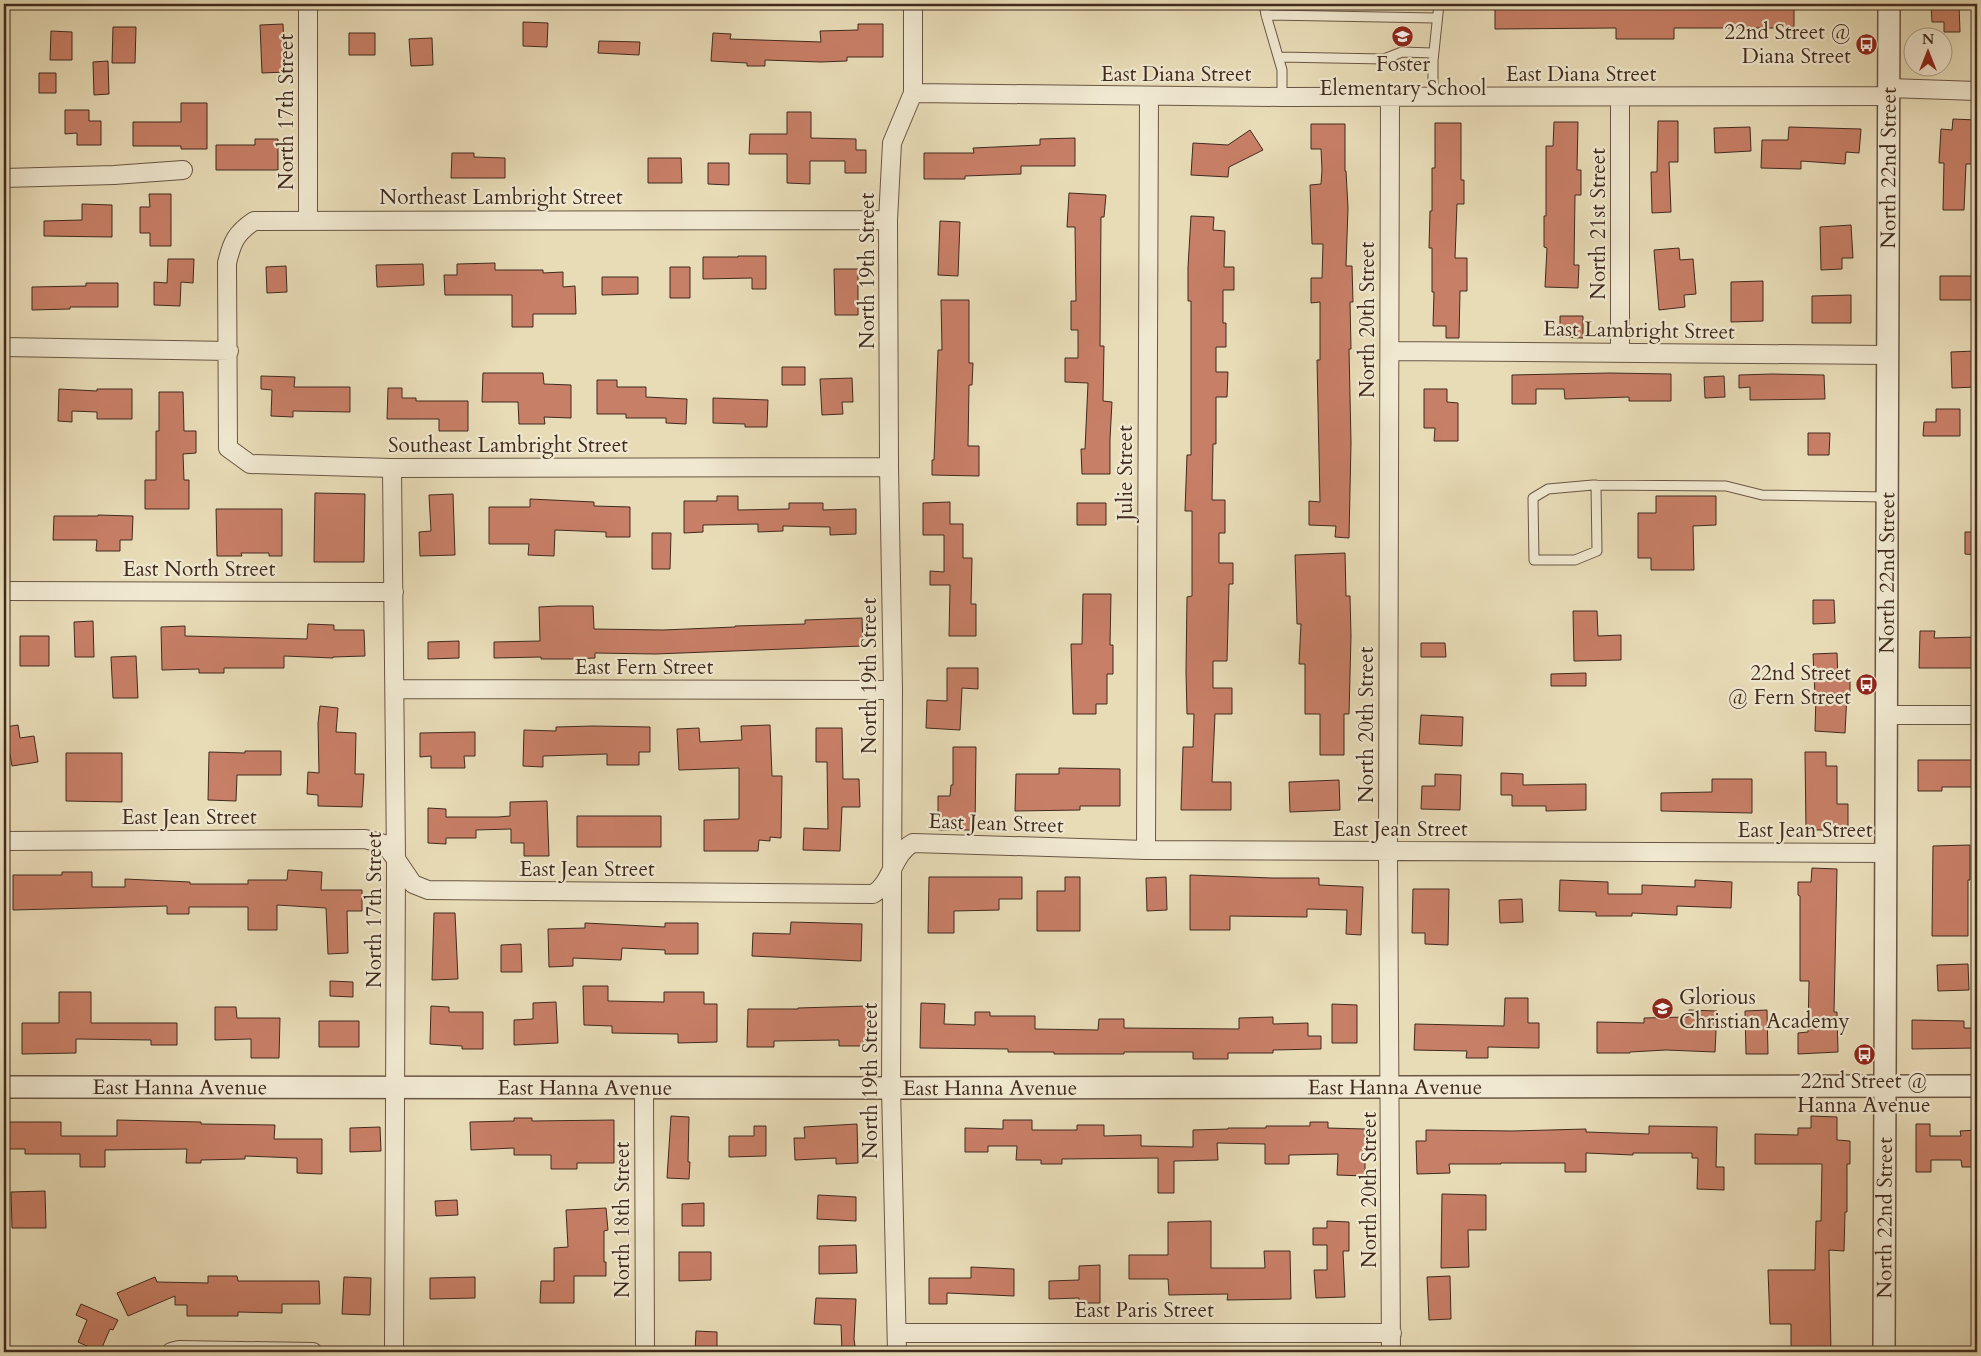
<svg xmlns="http://www.w3.org/2000/svg" width="1981" height="1356" font-family="Cardo,serif">
  <style>
    .building { fill: #c87f67; stroke: #402a1e }
    .lines { fill: none; stroke-linecap: round; stroke-linejoin: round }
    .service-casing { stroke: #6a5644; stroke-width: 11 }
    .minor-casing { stroke: #6a5644; stroke-width: 20 }
    .tertiary-casing { stroke: #6a5644; stroke-width: 24 }
    .service { stroke: #f0e8d0; stroke-width: 9 }
    .minor { stroke: #f0e8d0; stroke-width: 18 }
    .tertiary { stroke: #f0e8d0; stroke-width: 21 }
    .labels { text-anchor: middle; stroke-width: 4.5; stroke-linejoin: round; paint-order: stroke }
    .poi-label { font-size: 21px; fill: #402a1e; stroke: #f0e8d0; text-anchor: end }
    .street-label { font-size: 21px; fill: #402a1e; stroke: #f0e8d0 }
  </style>
  <rect width="100%" height="100%" fill="#e8dcb7"/>
  <filter id="stains"><feTurbulence type="fractalNoise" baseFrequency=".004" numOctaves="4"/><feColorMatrix values="0 0 0 0 .2 0 0 0 0 .09 0 0 0 0 .02 0 0 0 .5 -.17"/></filter>
  <radialGradient id="worn" r=".72"><stop offset=".6" stop-color="#630" stop-opacity="0"/><stop offset="1" stop-color="#630" stop-opacity=".3"/></radialGradient>
  <path class="building" d="M1495 4H1794V28H1674V39H1616V28L1495 29Z
    M1931 4H1959L1960 32H1944V22H1932Z
    M523 22 548 23 547 47 523 46Z
    M283 24 285 72 262 73 260 25Z
    M858 24H883V57H847V61L821 62 765 60V66H747V63L711 61 713 33 731 34 730 39 821 42 820 31 858 30Z
    M113 27H136L135 63H112Z
    M51 31 72 32V60H50Z
    M349 33H375V55H349Z
    M432 38 433 65 411 66 409 39Z
    M599 41 640 42 639 55 598 53Z
    M108 61 109 94 94 95 93 62Z
    M39 73H56V93H39Z
    M181 103H207V149H181V146H133V122H181Z
    M65 110H89V121H101V145H77V133L65 134Z
    M787 112H811V138L856 139V150H866V173H845V161H810V184L787 183V154H749L750 134H787Z
    M1953 119 1976 120 1974 164H1966L1964 210H1943L1944 163H1939L1941 129 1952 130Z
    M1658 121H1678V162H1669L1671 212 1652 213 1651 172H1657Z
    M1554 122H1578L1577 170H1581V195H1575L1574 265H1579L1578 288 1545 287 1547 248 1544 247V216H1546V146H1553Z
    M1435 123H1461V180H1464V204H1457L1455 258H1467V291H1460L1459 338H1446V326H1433L1434 292H1432V248H1429L1430 211H1432V168H1435Z
    M1311 124H1345V171H1346L1348 208 1346 266H1352L1353 302H1350L1351 349H1349L1351 443 1349 538 1335 537 1336 526 1309 525V501L1320 502 1317 360H1320V302L1311 303V278H1322L1323 244H1312L1310 185 1321 184 1322 170 1321 149H1311Z
    M1750 127 1751 151 1715 153 1714 128Z
    M1789 127 1861 129 1859 153 1846 152 1845 164 1801 161V169L1761 168 1762 140H1788Z
    M1250 130 1263 150 1229 167 1228 177 1191 175 1193 143 1228 145Z
    M1075 138V166H1021V174L965 176V179H924V153H974L973 148 1040 145V139Z
    M255 139H278V170H216V145H255Z
    M452 153H474V157L505 158V178H451Z
    M648 158H681L682 183H648Z
    M708 163H729V185L708 184Z
    M1069 193 1106 195 1104 217H1101L1100 346H1104L1103 401 1112 402 1110 439V474H1082L1081 449H1085L1088 383 1065 382V358H1078V330H1071V301H1076L1075 227H1067Z
    M149 194H171V246H150V233H140V207H150Z
    M82 204 112 205V237L44 236V221L82 220Z
    M1191 216 1214 217 1213 230 1225 231 1224 267H1234V290H1223V323H1226V347H1216V372H1228L1227 397H1216V444H1213L1212 500H1225V533H1219V563H1233V584H1229L1227 661H1213V688H1232V714H1215L1212 782H1231V810H1181L1183 747H1193L1194 714H1187L1186 672 1187 597 1192 596V511H1185L1187 455H1191V301H1188V267Z
    M940 221 960 222 958 276 938 275Z
    M1851 225 1853 258H1842V269L1821 270 1820 227Z
    M1679 248 1680 260 1693 259 1696 294 1684 295 1685 307 1659 310 1654 250Z
    M738 256H766V289H752V278L703 279V257H738Z
    M168 259H194L193 283 181 282 180 306 154 305V282L167 283Z
    M495 263V270H543V273L563 272V287L575 286 576 314H533V327H512V295H445L444 275H457V264Z
    M423 264 424 285 377 287 376 265Z
    M286 266 287 292 267 293 266 267Z
    M670 267H690V298H670Z
    M834 269H858V315H835Z
    M1940 276H1977V300H1940Z
    M602 277H638V294L602 295Z
    M1763 281V321L1731 322V282Z
    M86 283H118V307H70V309L32 310V287L86 286Z
    M1851 295V323H1812V296Z
    M941 300H969V363H973L972 385H969L968 446H979V476L932 475V460H934L938 350H942Z
    M1560 316H1583V338L1560 337Z
    M1974 351 1976 387 1952 388 1951 352Z
    M782 367H805V385H782Z
    M483 373H543L544 384 571 385V418L544 417 545 424H519L518 402H482Z
    M1609 373 1671 374V401H1629V397L1565 399 1564 389H1536V404H1512V375Z
    M1772 374 1824 375 1825 399 1750 400V387L1739 388V375Z
    M261 376 295 377 294 387H350V412L293 411V417L271 416 272 390 261 389Z
    M1724 376 1725 397 1705 398 1704 377Z
    M852 378 853 402H842L843 414 822 415 820 379Z
    M597 380H617V387H646V397L687 399 686 424 666 423V418H626V414H597Z
    M388 388H402V398H416V401H468V431H439V419H387Z
    M59 389 97 391V389H132V419H97V412L72 411V422L58 421Z
    M1424 389H1447V402L1458 403V441H1434L1435 428H1424Z
    M159 392H183L184 431H196V453L183 454 184 480H189V509H145V480H156V431H159Z
    M713 398 768 400 767 427H745V424L713 423Z
    M1936 409H1960V436H1923L1924 422H1936Z
    M1808 433H1830L1829 455H1808Z
    M315 493 365 494 364 562H314Z
    M453 494 455 555 420 556 419 532 431 531 429 495Z
    M717 496H738V510L789 509V503H823V510L856 509V534L830 535V527L783 526V531L758 532V524L703 525V532L684 533V501H717Z
    M1656 496H1716V525L1693 526 1694 570H1651V558H1638V513H1656Z
    M530 499 594 502V506L630 507V537H606V532L555 530 554 556 528 555 529 544H489V507H530Z
    M950 502V524H963V558H972L971 604H976V636H949L950 585H930V571L944 572V535H923V503Z
    M1077 503H1106V525H1077Z
    M216 509H282V556H269V553H241L242 556H217Z
    M98 515 133 516 132 540H120V551H96L97 540H53L54 516H98Z
    M1965 532H1977V555L1965 554Z
    M652 533H671L670 569H652Z
    M1345 553 1346 596H1350L1351 636 1349 714H1344V755H1320V714H1305V664H1299L1301 624H1297L1295 555Z
    M1083 594H1111L1110 645H1113V674H1107V704H1096V714H1073L1071 644H1082Z
    M1813 600H1834L1835 623 1813 624Z
    M558 606H593L594 629 663 630 735 627V626L805 624V620L862 618 863 646 655 654 595 653V658L572 659H541V657L494 658V642L540 641 539 607Z
    M1573 611H1597L1598 636 1621 635V660L1574 661Z
    M93 621 94 657H75L74 622Z
    M308 624 334 625V630H364L365 656 333 657V658L284 656V668H224V673H199V669L162 670 161 627 185 626V636L307 639Z
    M1920 631H1935L1934 638 1977 637V668H1919Z
    M20 636H49V666H20Z
    M459 641V658L428 659V642Z
    M1421 643H1445L1446 657H1421Z
    M1837 653 1838 680H1850V694H1847L1845 733 1815 731 1816 695H1815L1813 654Z
    M136 656 138 698H113L111 657Z
    M947 668H978V689L962 688 960 730 926 728 927 700 947 701Z
    M1586 673V686H1551V674Z
    M320 706 338 708 336 732 356 733 355 774H364L362 807 318 806V795L307 794 308 772 319 773 318 723Z
    M1421 715 1463 717 1462 746 1419 744Z
    M18 725 20 738 34 736 38 762 12 766 5 727Z
    M770 725 772 776H782L781 838 770 837V841L759 840 758 851H704V820L739 819V768L679 770 677 729 699 728 700 742 742 740 741 726Z
    M593 726 650 727V752H639V765H607V754L543 756V767L523 766 524 730 556 731V727Z
    M816 728H842L843 779H859L860 807H842L840 851 803 850 804 828 828 829 827 762H816Z
    M475 732V756H464L465 768H431V756L420 757V733Z
    M953 747H976L975 830H938V796H950L951 785H953Z
    M245 751H281V775H237L236 801 208 800 209 752 245 753Z
    M1805 752H1826V766H1837V804H1848V830H1806Z
    M66 753H122V802L66 801Z
    M1918 760H1977V787H1942V791H1918Z
    M1059 768 1120 769V806H1080V810L1015 811 1016 774H1059Z
    M1501 773 1523 774V785L1586 784V810L1546 811V806H1512V795H1501Z
    M1435 774 1461 775 1460 810 1421 809 1422 786H1435Z
    M1712 779H1752V813L1661 811V793L1712 792Z
    M1339 780 1340 810 1290 812 1289 782Z
    M547 801 549 856H524V843H511V829L476 830V838H446V844L428 843V808L446 809V817H498L510 816V802Z
    M577 816H661V847H577Z
    M1970 845V880H1968V936H1932L1933 846Z
    M1812 868 1837 869 1834 1012H1837L1838 1052 1798 1054V1033L1808 1032 1809 981H1800V896L1798 895V882H1811Z
    M288 870 322 872 321 890H362V911H347L348 953 328 954 326 908 277 905V930H248V907H189V914H167V906L13 910V875H62V872H92V887H125V879L190 882V884H248V880H287Z
    M1190 875 1272 878H1319V885L1363 887 1361 935 1346 934 1347 910 1307 909V917L1230 916V930H1190Z
    M929 877H1022V899H999V910L954 911V933H928Z
    M1065 877H1080V931H1037V891H1065Z
    M1166 877 1167 910 1147 911 1146 878Z
    M1560 880 1608 882V894H1642V885L1695 887V880L1732 882 1731 908 1677 906V915L1632 913V916H1596V912L1559 911Z
    M1413 889H1449L1448 945 1425 944V933H1412Z
    M1522 899 1523 922 1500 923 1499 900Z
    M434 913H455L458 979 432 980Z
    M791 922 862 924 861 961 752 956 753 933 790 934Z
    M585 923 665 927V923H698V954H665V950L622 948 621 960 573 958V966L549 967 548 929 585 928Z
    M521 944 522 972H501V945Z
    M1968 964 1969 990 1938 991 1937 965Z
    M330 981 353 982V997L330 996Z
    M583 986H608V1001L664 1002V992H704V1004H717V1042L678 1043V1034L612 1033V1026L584 1025Z
    M59 992H91V1023H177V1045H151V1040L76 1039V1053L22 1054V1023H59Z
    M1505 998H1528V1023H1539V1048L1488 1047V1058H1466L1467 1051 1414 1050 1415 1024 1504 1026Z
    M556 1002 558 1043 514 1045V1020L533 1019V1003Z
    M921 1003 945 1004 944 1024 975 1025V1012H990V1016H1035V1029L1098 1030 1099 1019H1124V1028L1239 1029V1018L1273 1017V1024L1308 1023V1036H1321V1049L1273 1050V1053H1228V1059H1193V1052H1124V1054H1054V1052H1008V1049L920 1048Z
    M1332 1004 1357 1005V1043H1332Z
    M431 1006 449 1007V1012H483V1049H462V1046L430 1044Z
    M867 1006 868 1046H839V1040L774 1041V1047H747L748 1009H798V1008Z
    M215 1007H236L237 1018H280L279 1058H251V1039L215 1040Z
    M1689 1010 1717 1011 1715 1052 1666 1050 1630 1052V1053H1597V1022L1644 1023V1018L1688 1017Z
    M1767 1010 1768 1054H1746L1745 1011Z
    M1912 1020 1964 1021V1028H1977V1048L1912 1049Z
    M319 1021H359V1047H319Z
    M671 1116 689 1117 688 1162H690L689 1179 667 1178Z
    M1811 1116 1837 1117V1140L1850 1141V1164H1847V1212H1845L1844 1251 1829 1250 1831 1352H1791V1324H1770L1768 1270H1815L1816 1221H1821L1822 1164H1755V1134L1798 1135V1128H1811Z
    M514 1118H532V1121L614 1120V1163H577V1169H551V1155H514V1148L471 1150 470 1122 514 1121Z
    M117 1120 201 1122V1124L275 1125 274 1139H322V1174L297 1173V1158L245 1156V1159L201 1160V1163H186L187 1149 105 1150V1167H80V1154H25V1149H4V1122H61V1136H117Z
    M1003 1120H1032V1130H1077V1125H1104V1136L1141 1135V1146L1193 1147V1130L1228 1129V1128H1266V1126H1310V1122H1328V1128L1365 1129V1176L1337 1175 1338 1154 1289 1155V1164H1265V1144L1217 1143 1218 1160 1174 1161V1193H1158V1158L1062 1159V1164H1041V1160H1016L1017 1146H988V1152H965V1128L1003 1129Z
    M857 1124 858 1163 836 1164V1158L795 1160 794 1138H805L804 1127Z
    M1916 1124H1930V1136H1961L1960 1131 1977 1130V1167H1962L1961 1160H1931V1172H1916Z
    M754 1126H766V1156L729 1157V1136H754Z
    M1649 1126 1717 1127 1716 1167H1724V1190L1697 1189 1698 1158H1692V1153H1633V1155L1586 1153V1172H1565V1163H1501V1164H1449L1450 1173 1417 1174 1416 1141H1426V1130L1513 1131 1586 1129V1132L1649 1134Z
    M380 1127 381 1151 350 1152V1128Z
    M45 1191 46 1228H12L11 1192Z
    M1442 1194 1486 1195V1230H1468L1469 1267 1441 1268Z
    M818 1195 856 1197V1221L817 1219Z
    M457 1200 458 1215 436 1216 435 1201Z
    M704 1203V1226H682V1204Z
    M606 1208 608 1230 604 1231V1262H606V1276H574V1303H540L541 1281H554V1248L568 1247 566 1210Z
    M1211 1221V1268H1265L1264 1251H1290L1291 1299 1227 1300 1228 1294 1169 1295 1168 1279H1129V1255H1168V1222Z
    M1327 1221 1349 1222V1251H1343L1345 1297 1316 1298 1314 1270H1327V1245H1313V1228H1327Z
    M855 1245H856L857 1273 819 1274V1246Z
    M679 1252H711V1280L679 1281Z
    M1100 1265V1303H1079V1298L1049 1299V1281L1079 1280V1266Z
    M971 1267 1014 1269V1296L947 1293V1304H929V1278H971Z
    M208 1276H237L238 1281H319L320 1304H282V1313L238 1312V1316H187V1305H175V1296L128 1316 117 1293 155 1277 157 1282 208 1283Z
    M1450 1276 1451 1319 1429 1320 1427 1277Z
    M344 1277 371 1278 370 1315 342 1314Z
    M475 1277V1298L430 1299V1278Z
    M816 1298 856 1299 854 1339 856 1352H842L841 1325 814 1324Z
    M81 1304 118 1320 113 1330 110 1329 100 1352 78 1342 87 1320 76 1315Z
    M696 1331 717 1332V1352H695Z"/>
  <g class="lines">
    <defs>
      <path id="service" d="M1264 4 1266 15 1282 70V97
        M1266 15 1436 18
        M1279 57 1384 59 1402 52 1433 53
        M1433 97V61L1439 4
        M1596 485 1597 551 1575 560H1534L1533 498 1548 489 1593 485H1596L1726 486 1762 495 1887 497"/>
      <path id="minor" d="M308 4V219
        M1889 88 1977 91
        M913 93 1282 97 1889 96
        M1390 97 1388 851 1391 1352
        M1620 97V352
        M4 178 114 175 183 170
        M888 220 254 221C236 233 232 242 227 263L228 448 250 464 392 468 889 467
        M4 347 229 351
        M1390 351 1888 355
        M392 468 396 859 394 1352
        M4 591 394 592
        M395 689 893 690
        M1887 715H1977
        M4 841 365 839 384 844 396 859 413 884 428 890 873 894C892 884 892 854 913 843L1146 850 1886 853
        M1146 850 1149 96
        M644 1088 645 1352
        M897 1333H1392
        M171 1352 179 1350 313 1352
        M897 1352 891 1088 893 690 889 467 888 220 892 143 913 93V4"/>
      <g id="tertiary">
        <path id="s1" d="M4 1087 891 1088 1977 1086"/>
        <path id="s2" d="M1884 1352 1889 4"/>
      </g>
    </defs>
    <use href="#service" class="service-casing"/>
    <use href="#minor" class="minor-casing"/>
    <use href="#tertiary" class="tertiary-casing"/>
    <use href="#service" class="service"/>
    <use href="#minor" class="minor"/>
    <use href="#tertiary" class="tertiary"/>
  </g>
  <defs>
    <symbol id="school-disc" viewBox="-11 -11 22 22"><circle r="9.5" fill="#8f2418" stroke="#f0e8d0"/><path d="M0-5L7-2L0 1L-7-2ZM-4 1L0 2.5L4 1V4Q0 6-4 4Z" fill="#fff"/></symbol>
    <symbol id="bus-disc" viewBox="-11 -11 22 22"><circle r="9.5" fill="#8f2418" stroke="#f0e8d0"/><path d="M-5-6H5V4H4V6H2V4H-2V6H-4V4H-5ZM-3.5-4V0h7V-4ZM-3.5 1.2v1.5H-2V1.2ZM2 1.2v1.5H3.5V1.2Z" fill="#fff"/></symbol>
  </defs>
  <g fill-rule="evenodd">
    <use href="#school-disc" x="1390" y="24" width="25" height="25"/>
    <use href="#bus-disc" x="1854" y="32" width="25" height="25"/>
    <use href="#bus-disc" x="1854" y="672" width="25" height="25"/>
    <use href="#school-disc" x="1650" y="996" width="25" height="25"/>
    <use href="#bus-disc" x="1852" y="1042" width="25" height="25"/>
  </g>
  <g class="labels">
    <g class="poi-label">
      <text x="1851" y="39">22nd Street @<tspan x="1851" dy="24">Diana Street</tspan></text>
      <text x="1403" y="71" text-anchor="middle">Foster<tspan x="1403" dy="24">Elementary School</tspan></text>
      <text x="1851" y="680">22nd Street<tspan x="1851" dy="24">@ Fern Street</tspan></text>
      <text x="1679" y="1004" text-anchor="start">Glorious<tspan x="1679" dy="24">Christian Academy</tspan></text>
      <text x="1864" y="1088" text-anchor="middle">22nd Street @<tspan x="1864" dy="24">Hanna Avenue</tspan></text>
    </g>
    <g class="street-label">
      <text x="1176" y="81">East Diana Street</text>
      <text x="1581" y="81">East Diana Street</text>
      <text transform="translate(286 112) rotate(-90)" y="7">North 17th Street</text>
      <text dy="7" stroke="none"><textPath href="#s2" startOffset="1184">North 22nd Street</textPath></text>
      <text x="501" y="204">Northeast Lambright Street</text>
      <text transform="translate(1598 224) rotate(-90)" y="7">North 21st Street</text>
      <text transform="translate(867 271) rotate(-90)" y="7">North 19th Street</text>
      <text transform="translate(1367 320) rotate(-90)" y="7">North 20th Street</text>
      <text transform="translate(1639 330) rotate(1)" y="7">East Lambright Street</text>
      <text x="508" y="452">Southeast Lambright Street</text>
      <text transform="translate(1125 473) rotate(-90)" y="7">Julie Street</text>
      <text x="199" y="576">East North Street</text>
      <text dy="7" stroke="none"><textPath href="#s2" startOffset="779">North 22nd Street</textPath></text>
      <text x="644" y="674">East Fern Street</text>
      <text transform="translate(869 676) rotate(-90)" y="7">North 19th Street</text>
      <text transform="translate(1366 725) rotate(-90)" y="7">North 20th Street</text>
      <text x="189" y="824">East Jean Street</text>
      <text transform="translate(996 823) rotate(2)" y="7">East Jean Street</text>
      <text x="1400" y="836">East Jean Street</text>
      <text x="1805" y="837">East Jean Street</text>
      <text x="587" y="876">East Jean Street</text>
      <text transform="translate(374 910) rotate(-90)" y="7">North 17th Street</text>
      <text transform="translate(870 1081) rotate(-90)" y="7">North 19th Street</text>
      <text dy="7" stroke="none"><textPath href="#s1" startOffset="1391">East Hanna Avenue</textPath></text>
      <text dy="7" stroke="none"><textPath href="#s1" startOffset="176">East Hanna Avenue</textPath></text>
      <text dy="7" stroke="none"><textPath href="#s1" startOffset="581">East Hanna Avenue</textPath></text>
      <text dy="7" stroke="none"><textPath href="#s1" startOffset="986">East Hanna Avenue</textPath></text>
      <text transform="translate(1369 1190) rotate(-90)" y="7">North 20th Street</text>
      <text dy="7" stroke="none"><textPath href="#s2" startOffset="134">North 22nd Street</textPath></text>
      <text transform="translate(622 1220) rotate(-90)" y="7">North 18th Street</text>
      <text x="1144" y="1317">East Paris Street</text>
    </g>
  </g>
  <rect width="1981" height="1356" fill="none" stroke="#e8dcb7" stroke-width="20"/>
  <rect x="5" y="5" width="1971" height="1346" fill="none" stroke="#402a1e" stroke-width="2.5"/>
  <rect x="10" y="10" width="1961" height="1336" fill="none" stroke="#402a1e"/>
  <g transform="translate(1928 52)"><circle r="24" fill="#f0e8d0" stroke="#aa9c89"/>
  <path d="M0-4L9 19L0 12L-9 19Z" fill="#8f2418"/>
  <text y="-8" font-size="14" font-weight="bold" text-anchor="middle" fill="#402a1e">N</text>
  </g>
  <rect width="100%" height="100%" filter="url(#stains)"/>
  <rect width="100%" height="100%" fill="url(#worn)"/>
</svg>
